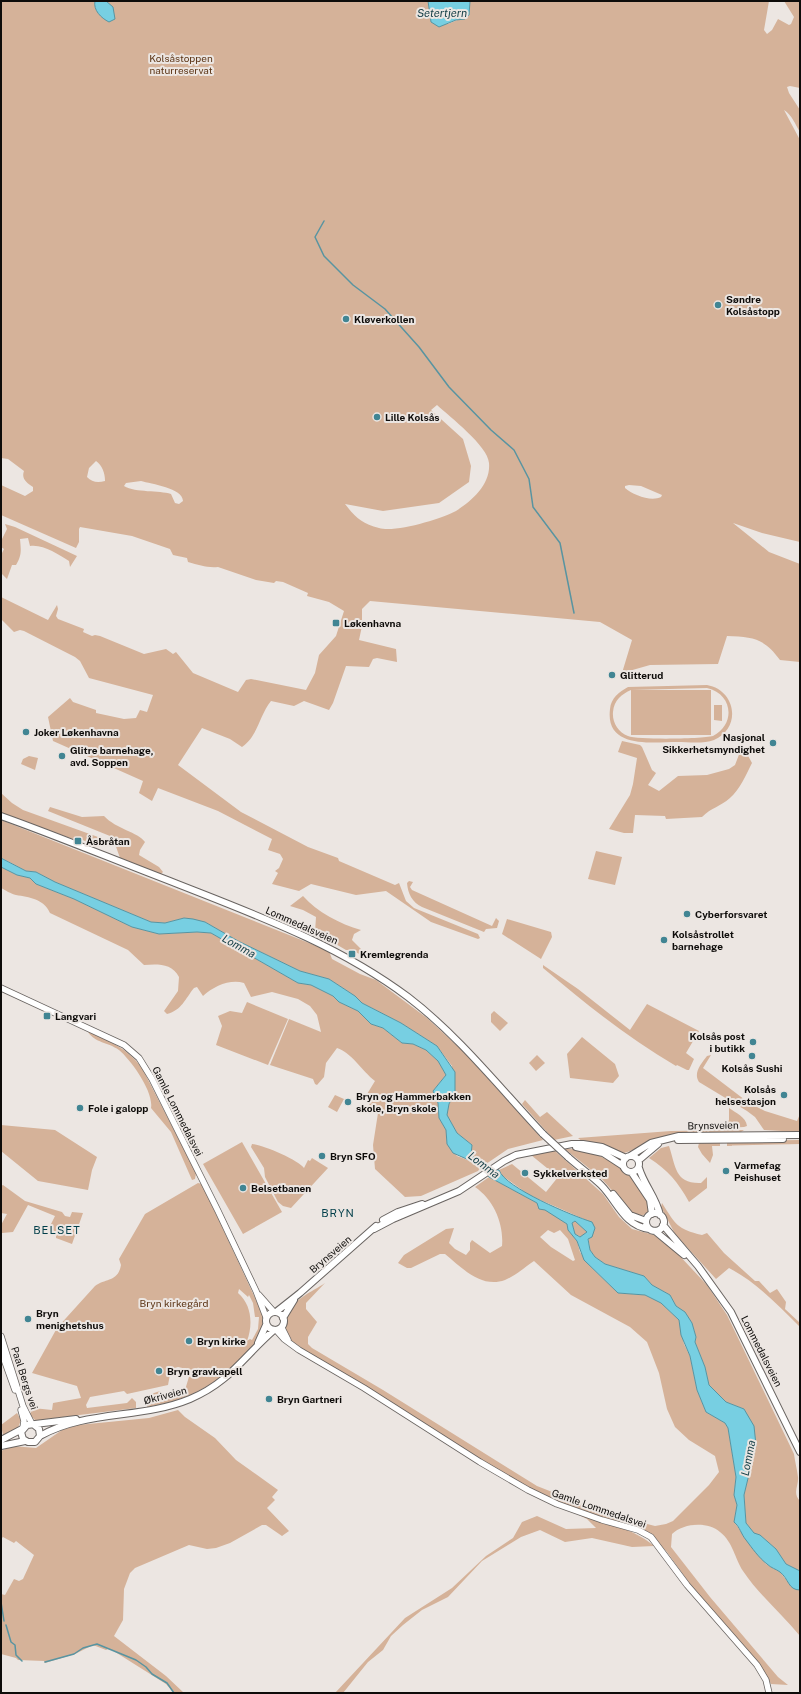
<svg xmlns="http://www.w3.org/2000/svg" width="801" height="1694" font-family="'Public Sans',sans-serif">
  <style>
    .green { fill: #d5b299; fill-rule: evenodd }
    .water { fill: #77cfe2; stroke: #5894a1; fill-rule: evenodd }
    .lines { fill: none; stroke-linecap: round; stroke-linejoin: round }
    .stream { stroke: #5894a1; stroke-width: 1.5 }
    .secondary-casing { stroke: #696461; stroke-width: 7 }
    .primary-casing { stroke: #696461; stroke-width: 8 }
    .secondary { stroke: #fff; stroke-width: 5.5 }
    .primary { stroke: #fff; stroke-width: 6 }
    .primary-bridge-casing { stroke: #696461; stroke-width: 8; stroke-linecap: butt }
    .primary-bridge { stroke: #fff; stroke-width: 6 }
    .poi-dot { fill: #418593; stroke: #ece6e2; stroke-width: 1.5 }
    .labels { text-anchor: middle; stroke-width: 4; stroke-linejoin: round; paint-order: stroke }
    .park-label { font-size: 10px; fill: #5b3415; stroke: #ece6e2 }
    .poi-label { font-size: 10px; font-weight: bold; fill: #0e0c0a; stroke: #ece6e2; text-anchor: start }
    .street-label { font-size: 10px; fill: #0e0c0a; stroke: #ece6e2 }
    .water-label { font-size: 11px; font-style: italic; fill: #174048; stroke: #ece6e2 }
    .neighbourhood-label { font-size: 11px; letter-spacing: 1px; fill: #003e49; stroke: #ece6e2 }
  </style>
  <rect width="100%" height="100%" fill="#ece6e2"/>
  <path class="green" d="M1 1H428L431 22 448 24 469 15 470 1H769L764 30 767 34 772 30 778 19 789 25 791 24 794 17 784 1H800V88L790 86 787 87 789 93 800 110V132C795 124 792 115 784 110L800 140V542L762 533 733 523 769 552 800 564V662L780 660C764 638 753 637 727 636L718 664 650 665 622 673 632 640 600 622 370 601 362 609V626L359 640 396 649 397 662 377 658 373 659 369 667 346 666 333 703 329 710 304 701 294 706 271 701C259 716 258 736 242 747L230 739 202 728 178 765 241 812 308 847 338 858 339 861 395 885 399 883 406 901 414 908 478 934 480 938 478 939 431 922 386 891 356 895 311 884 299 891 272 884 278 873 275 871 279 868 283 859 280 854 268 850 272 839 218 811 158 788 152 801 139 793 143 781 53 741 48 717 70 698 73 702 96 710V713L124 719 136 718 140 710 147 712 153 695 89 678 80 661 75 657 24 631 20 630 14 632 1 619V597L48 620 57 605 58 609 56 616 58 619 84 629 83 632 92 636 95 635 100 636 144 654 166 649 173 654 176 652 193 673 238 692 246 680 251 679 306 690 315 673 319 655 336 636 344 611 329 602 307 596 308 593 283 582 276 581 274 583 256 580 218 567C207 568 199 565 188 562L187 558 173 555 170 549 132 536 80 527 79 529V542L76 548 1 515V485L25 496 33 491V487C27 483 21 479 24 471L8 459 1 458ZM437 405C450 417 488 446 489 463 491 484 472 501 456 511 441 519 395 533 379 528 362 524 355 517 345 504L383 511 439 503 469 482 471 466 463 439 431 410ZM96 461C102 465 105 473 105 481 97 483 92 482 87 477L89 468ZM141 481C151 484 183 488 183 501L179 504 175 503 171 494C159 490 136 493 124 486L126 483ZM629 485 641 486 662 495 661 497C651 502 633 495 625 488V486Z
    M5 524 15 527 77 556 70 567 69 561C58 554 43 544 30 546L28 538 20 539C21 550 22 555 16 565H12L7 579 1 573V555L4 549 1 547V541L7 529Z
    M707 685C736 690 742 728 714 740 704 744 688 742 677 742 652 742 605 749 610 709 611 698 619 692 628 687ZM707 688C733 694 736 724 713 736 702 739 638 740 628 736 618 732 612 722 613 712 614 700 622 694 631 690Z
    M631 690H711V735H631Z
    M714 705H722V721L714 720Z
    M622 741 640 745 642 747 652 770 656 773 648 785 659 791 678 776 707 775 729 769 735 765 740 752H746L752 763C746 775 740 789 730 798 720 807 712 807 702 817L666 819 665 816 635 815 633 833H624L609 829 630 795 633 784 637 758 618 752Z
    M29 756 38 758 35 770 21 764 23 759Z
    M1 793 12 803 23 810 98 837 103 846 99 847 78 838 77 840 67 837 1 813Z
    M50 807 82 817 104 816C116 829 138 832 145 842L140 850 139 855 159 867 163 872 161 874 120 858 114 841 110 836 48 811Z
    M1 820 329 951 332 959 360 974 376 980 427 1018 465 1053 543 1140 508 1149 486 1164 471 1155 472 1145 457 1133 447 1115 452 1066 437 1046 401 1023 362 1003 355 996 329 979 300 971 238 941 205 922 184 918 165 923 151 922 55 882 36 872 26 871 2 858Z
    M596 851 622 857 615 885 588 879Z
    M1 867 17 875 30 878 36 884 74 899 132 927 159 934 197 932 211 933 298 983 311 985 333 996 339 1002 358 1011 371 1024 383 1028 402 1043 413 1044 426 1050 438 1061 446 1075 433 1091 438 1103 439 1118 446 1130 447 1144 457 1156 478 1164 481 1167 478 1171 421 1196 405 1197 375 1169 373 1145 378 1113 364 1099 375 1081C362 1071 351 1052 337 1048L326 1063 324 1077 317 1085 315 1084 313 1079 270 1065 289 1019 321 1032 317 1015 310 1006 298 999 272 992 251 997 244 983C230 979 214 986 203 996L197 987 194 988C185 999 182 1010 167 1014L164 1011 178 991 179 977C172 963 157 964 144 965L128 950 50 913C44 899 29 897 16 895 11 894 5 890 1 888Z
    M409 881 413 882 410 887 412 890 492 926 496 918 499 921 497 928 486 929 484 932 422 907C412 902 408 894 407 883Z
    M303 896C317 912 340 924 361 930L354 934 352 940 367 955 363 956 352 950H346L315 932 316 917 303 910 290 906Z
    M507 919 551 932 552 937 541 959 502 934Z
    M543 965 578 989 630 1030 647 1004 699 1031 686 1053 694 1059 689 1070H687L677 1065 676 1066C628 1038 586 1004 543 968Z
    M247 1002 288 1019 268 1065 216 1045 222 1026 218 1016 230 1011 242 1013Z
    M494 1011 508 1023 500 1031 491 1022V1014Z
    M88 1032C109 1040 128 1049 142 1068L196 1173 195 1179 192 1180 171 1132 151 1108C154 1092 131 1060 119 1050 108 1042 95 1043 88 1032Z
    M582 1037 615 1064 619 1076 613 1083 570 1078 567 1054Z
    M537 1055 545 1063 536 1071 529 1063Z
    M711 1055 703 1068 749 1103 765 1111 797 1121 800 1114V1132L764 1130 755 1117 747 1111 699 1082C693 1073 701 1064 707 1056Z
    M335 1095 344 1099 337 1112 328 1107Z
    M525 1100 540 1117 547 1112 573 1136 554 1140 522 1104Z
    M729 1108C736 1113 746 1117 747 1126L744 1127 726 1128 729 1120Z
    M1 1125 55 1130 97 1157 92 1170 88 1190 38 1181 1 1151Z
    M744 1130 741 1132C711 1133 676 1134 647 1143 639 1146 633 1151 624 1153L584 1143 578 1138 671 1131Z
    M800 1140V1144L712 1146 713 1155 710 1163 702 1154 698 1147 699 1143 720 1142V1146H727V1141Z
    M242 1142 282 1212 243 1234 203 1164Z
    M252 1144C261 1144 299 1160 304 1168L308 1160 310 1161 312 1158 328 1168 291 1208 283 1206 278 1202 265 1177 264 1168 251 1147Z
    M669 1146C676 1167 675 1184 701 1183L707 1177V1188L689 1202C678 1182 668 1170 649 1158L661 1148Z
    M565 1149C598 1147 642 1175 649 1208L647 1214 639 1216 632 1213 601 1178Z
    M554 1150 603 1194 619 1217 632 1229 654 1235 676 1252 707 1285 727 1315 794 1454C795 1462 797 1469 798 1477 799 1485 792 1493 800 1501V1571L786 1564 776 1549 760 1535 754 1534 746 1523 744 1495 756 1441 744 1409 726 1402 709 1385 705 1367 695 1342 696 1337 692 1323 685 1313 676 1306 670 1295 652 1285 644 1276 605 1264 595 1257 590 1250 586 1220 529 1195 500 1174 499 1170 512 1164 546 1192 558 1177 531 1155Z
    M489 1177 537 1203 567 1224 568 1230 577 1241 580 1252 589 1265 618 1293 645 1295 661 1303 679 1320 684 1344 690 1356 697 1390 706 1412 725 1423 728 1428 736 1477 734 1495 737 1505 734 1522 766 1564 780 1572 788 1582 800 1590V1636C782 1614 759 1595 743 1571 735 1559 733 1542 720 1532 708 1521 683 1523 672 1534L671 1547 710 1597 778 1677 788 1685 771 1684 766 1675 690 1584 667 1552 646 1531 636 1527 595 1515 546 1497 493 1467 375 1392 296 1346 289 1339 285 1330C286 1325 286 1320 287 1315 293 1299 312 1292 325 1283L306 1303V1309L317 1322 308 1337V1344L312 1348 383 1390 537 1486 608 1514 655 1526 666 1524 673 1521 709 1485 719 1472 715 1456 689 1440 675 1427 667 1409 659 1373 647 1342 630 1327 571 1295 534 1261C525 1267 515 1276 505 1280 481 1289 461 1267 445 1254H440L411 1268H407L398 1263 404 1255 446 1229 454 1228 449 1243 455 1249 466 1255 470 1250V1243L472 1240 490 1253 502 1246C504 1224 494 1200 475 1187ZM548 1230 554 1233 560 1230 568 1239 575 1260 573 1261 551 1247 540 1237Z
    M198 1183 202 1184 263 1315C262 1319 263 1323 262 1327 256 1357 215 1384 190 1395 176 1401 162 1404 148 1407L143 1403 145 1396 160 1391 162 1395 185 1390 191 1370 178 1367 171 1369 168 1385 127 1394 124 1391 90 1397 86 1405 87 1408 127 1403 132 1398 136 1402V1408L39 1420H35L29 1414 31 1413 27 1402 33 1408 52 1410 53 1403 81 1398 77 1386 32 1373 57 1328 95 1286C106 1278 118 1282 121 1265L119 1259 145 1214ZM239 1289 248 1297 249 1295 253 1303 255 1317H259L258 1329 252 1340 250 1339 247 1341C253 1325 252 1305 238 1293Z
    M3 1185 25 1201 62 1212 65 1216 70 1217 72 1212 83 1213 72 1244 56 1238V1232L49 1228 55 1216 28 1205 13 1232 2 1233 1 1225 7 1214 1 1213V1186Z
    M662 1203C676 1225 677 1229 702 1235L707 1233 724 1253 755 1281H759L770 1293 777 1289 786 1302 785 1309 800 1323V1327C778 1305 756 1282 729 1268L716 1279 675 1234 661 1207Z
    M575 1221 587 1232 581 1237 575 1234 572 1223Z
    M178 1410 185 1417 215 1438 236 1460 278 1490 272 1497 275 1500 267 1508 289 1531 282 1536 266 1525H262L230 1543 216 1548 207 1549 189 1545 135 1568 130 1573 124 1589 123 1620 114 1636 166 1676 184 1693H174L166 1684 112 1650 108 1649 106 1650 93 1645 75 1654 45 1663 44 1661 18 1660 16 1658 1 1654V1594L5 1595 14 1579 19 1581 23 1579 34 1555 16 1541 14 1543 3 1537 1 1539V1451L12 1446 36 1448 62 1430 78 1425 149 1418Z
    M17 1413 21 1420 18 1428 3 1435 1 1425Z
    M577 1514C602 1523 634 1528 654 1546L632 1547 592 1538 565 1542 540 1530 521 1537 482 1561 448 1597 422 1610 403 1625 391 1636 383 1650 368 1662 343 1693H335L405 1618 452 1588 486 1556 513 1538 522 1522 537 1516 566 1529 596 1528 587 1519Z"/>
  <path class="water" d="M95 1H106L113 7 115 19 109 22C101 18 93 10 95 1Z
    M428 1H470L469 15 465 19 456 20 439 27 431 22Z
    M1 858 26 871 36 872 55 882 151 922 165 923 184 918 193 919 205 922 238 941 300 971 329 979 355 996 362 1003 401 1023 437 1046 455 1072V1092L449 1104 447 1115 457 1133 472 1145 471 1155 481 1163 499 1170C505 1188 573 1216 592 1222L595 1228 592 1237 588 1239 590 1250 595 1257 605 1264 644 1276 652 1285 670 1295 676 1306 685 1312 692 1323 696 1337 695 1342 705 1367 709 1385 726 1402 744 1409 754 1426 756 1445 744 1495 746 1523 754 1533 760 1535 776 1549 786 1564 800 1571V1590C788 1590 789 1579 780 1572 776 1569 771 1568 767 1564 759 1558 752 1548 746 1540 741 1534 740 1527 734 1522L737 1505 734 1495 736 1477 728 1428 725 1423 706 1412 697 1390 690 1356 681 1335 679 1320 661 1303 645 1295 618 1293 584 1260 577 1241 568 1230 567 1224 545 1210 539 1209 537 1203 489 1177 478 1164 453 1153 447 1144 446 1130 439 1118 438 1103 433 1091 446 1075 438 1061 426 1050 413 1044 402 1043 383 1028 371 1024 358 1011 339 1002 333 996 311 985 298 983 211 933 197 932 159 934 132 927 74 899 36 884 30 878 17 875 1 867ZM575 1221 587 1232 580 1237 575 1234 572 1223Z"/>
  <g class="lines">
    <path class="stream" d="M324 221 315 237 324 256 353 285 385 309 419 347 449 387 491 430 514 450 529 479 533 507 560 543 574 613
      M1 1602 4 1621
      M6 1625 11 1642 15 1645 16 1655 22 1661
      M45 1662 74 1654 83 1648 97 1644 136 1660 146 1667 152 1674 167 1683 174 1693"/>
    <defs>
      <path id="secondary" d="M1 988 124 1045 139 1058 152 1079 218 1211 256 1291 266 1317
        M259 1295 274 1312
        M282 1328 288 1340
        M276 1330 284 1339 299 1350 364 1388 480 1462 528 1490 557 1504 602 1520 638 1530 651 1537 687 1585 757 1665 766 1680 769 1693
        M1 1336 23 1406 32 1424
        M1 1351 15 1390
        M21 1410 24 1421 23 1428"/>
      <path id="primary" d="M1 816C60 837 117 861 175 883 256 915 337 944 408 997 459 1036 499 1087 543 1134
        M678 1140 783 1139
        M576 1147 603 1153 623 1166
        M623 1164a8 8 0 1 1 16 0a8 8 0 1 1-16 0Z
        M630 1156 651 1143 679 1136 800 1135
        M568 1157C579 1167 591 1175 601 1185 617 1201 624 1226 649 1229
        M639 1160 658 1144
        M639 1168C644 1185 656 1197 660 1215
        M632 1173 650 1200 652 1214
        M613 1194 630 1215 646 1221
        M646 1222a9 9 0 1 1 18 0a9 9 0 1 1-18 0Z
        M383 1220 398 1212 422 1204
        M663 1225 698 1266 731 1312 800 1452
        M374 1229 393 1219 459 1191 504 1161 516 1155 572 1144H583L602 1147 626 1158
        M655 1231 684 1255
        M266 1321a9 9 0 1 1 18 0a9 9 0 1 1-18 0Z
        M276 1312 300 1293 376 1226
        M283 1318 294 1300
        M258 1343 266 1325
        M34 1425 39 1429 40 1436 35 1442H28L23 1439 21 1432 27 1425 76 1419
        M40 1436C86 1410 142 1419 190 1399 230 1382 243 1357 274 1330
        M1 1440 22 1429
        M1 1446 25 1441"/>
    </defs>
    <use href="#secondary" class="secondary-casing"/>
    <use href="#primary" class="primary-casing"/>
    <use href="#secondary" class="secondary"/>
    <use href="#primary" class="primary"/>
    <defs>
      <path id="primary-bridge" d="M543 1134 568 1157"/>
    </defs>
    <use href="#primary-bridge" class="primary-bridge-casing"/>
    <use href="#primary-bridge" class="primary-bridge"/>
  </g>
  <g class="poi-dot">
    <circle cx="718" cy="305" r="4"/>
    <circle cx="346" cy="319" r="4"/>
    <circle cx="377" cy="417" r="4"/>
    <rect x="332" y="619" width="8" height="8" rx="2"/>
    <circle cx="612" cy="675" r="4"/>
    <circle cx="26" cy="732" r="4"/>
    <circle cx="773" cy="743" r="4"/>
    <circle cx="62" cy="756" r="4"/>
    <rect x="74" y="837" width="8" height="8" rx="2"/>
    <circle cx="687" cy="914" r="4"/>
    <circle cx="664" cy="940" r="4"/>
    <rect x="348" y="950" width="8" height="8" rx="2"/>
    <rect x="43" y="1012" width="8" height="8" rx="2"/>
    <circle cx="753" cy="1042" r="4"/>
    <circle cx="752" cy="1056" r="4"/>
    <circle cx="784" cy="1095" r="4"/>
    <circle cx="348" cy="1102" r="4"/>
    <circle cx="80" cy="1108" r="4"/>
    <circle cx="322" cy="1156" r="4"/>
    <circle cx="726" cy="1171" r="4"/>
    <circle cx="525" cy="1173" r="4"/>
    <circle cx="243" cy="1188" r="4"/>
    <circle cx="28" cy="1319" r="4"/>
    <circle cx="189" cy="1341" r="4"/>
    <circle cx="159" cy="1371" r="4"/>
    <circle cx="269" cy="1399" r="4"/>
  </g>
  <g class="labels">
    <g class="park-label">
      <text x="181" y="62">Kolsåstoppen<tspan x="181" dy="12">naturreservat</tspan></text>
      <text x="174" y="1307">Bryn kirkegård</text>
    </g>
    <g class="poi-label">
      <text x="726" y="303">Søndre<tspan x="726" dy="12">Kolsåstopp</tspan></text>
      <text x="354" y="323">Kløverkollen</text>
      <text x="385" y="421">Lille Kolsås</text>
      <text x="344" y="627">Løkenhavna</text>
      <text x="620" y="679">Glitterud</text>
      <text x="34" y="736">Joker Løkenhavna</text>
      <text x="765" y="741" text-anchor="end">Nasjonal<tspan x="765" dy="12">Sikkerhetsmyndighet</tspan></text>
      <text x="70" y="754">Glitre barnehage,<tspan x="70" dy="12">avd. Soppen</tspan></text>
      <text x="86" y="845">Åsbråtan</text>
      <text x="695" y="918">Cyberforsvaret</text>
      <text x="672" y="938">Kolsåstrollet<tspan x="672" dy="12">barnehage</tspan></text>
      <text x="360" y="958">Kremlegrenda</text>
      <text x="55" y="1020">Langvari</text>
      <text x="745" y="1040" text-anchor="end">Kolsås post<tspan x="745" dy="12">i butikk</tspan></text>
      <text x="752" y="1072" text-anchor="middle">Kolsås Sushi</text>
      <text x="776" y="1093" text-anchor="end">Kolsås<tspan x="776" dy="12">helsestasjon</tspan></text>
      <text x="356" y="1100">Bryn og Hammerbakken<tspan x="356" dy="12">skole, Bryn skole</tspan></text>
      <text x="88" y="1112">Fole i galopp</text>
      <text x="330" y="1160">Bryn SFO</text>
      <text x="734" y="1169">Varmefag<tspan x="734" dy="12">Peishuset</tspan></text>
      <text x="533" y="1177">Sykkelverksted</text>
      <text x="251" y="1192">Belsetbanen</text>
      <text x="36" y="1317">Bryn<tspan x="36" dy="12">menighetshus</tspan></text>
      <text x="197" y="1345">Bryn kirke</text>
      <text x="167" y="1375">Bryn gravkapell</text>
      <text x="277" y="1403">Bryn Gartneri</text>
    </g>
    <g class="street-label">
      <text transform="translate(302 925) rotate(24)" y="4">Lommedalsveien</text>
      <text transform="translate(178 1111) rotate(63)" y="4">Gamle Lommedalsvei</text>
      <text transform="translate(713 1125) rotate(-1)" y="4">Brynsveien</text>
      <text transform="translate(330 1254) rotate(-41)" y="4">Brynsveien</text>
      <text transform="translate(762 1351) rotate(63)" y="4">Lommedalsveien</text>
      <text transform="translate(25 1378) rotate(72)" y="4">Paal Bergs vei</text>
      <text transform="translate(165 1395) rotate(-15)" y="4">Økriveien</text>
      <text transform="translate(599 1508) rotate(19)" y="4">Gamle Lommedalsvei</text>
    </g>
    <g class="water-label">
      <text x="442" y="17">Setertjern</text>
      <text transform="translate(239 946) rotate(29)" y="4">Lomma</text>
      <text transform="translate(484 1165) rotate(37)" y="4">Lomma</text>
      <text transform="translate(748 1458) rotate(-79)" y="4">Lomma</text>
    </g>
    <g class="neighbourhood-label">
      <text x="338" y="1217">BRYN</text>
      <text x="57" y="1234">BELSET</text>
    </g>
  </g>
  <rect width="801" height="1694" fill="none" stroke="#0e0c0a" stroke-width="4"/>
</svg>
